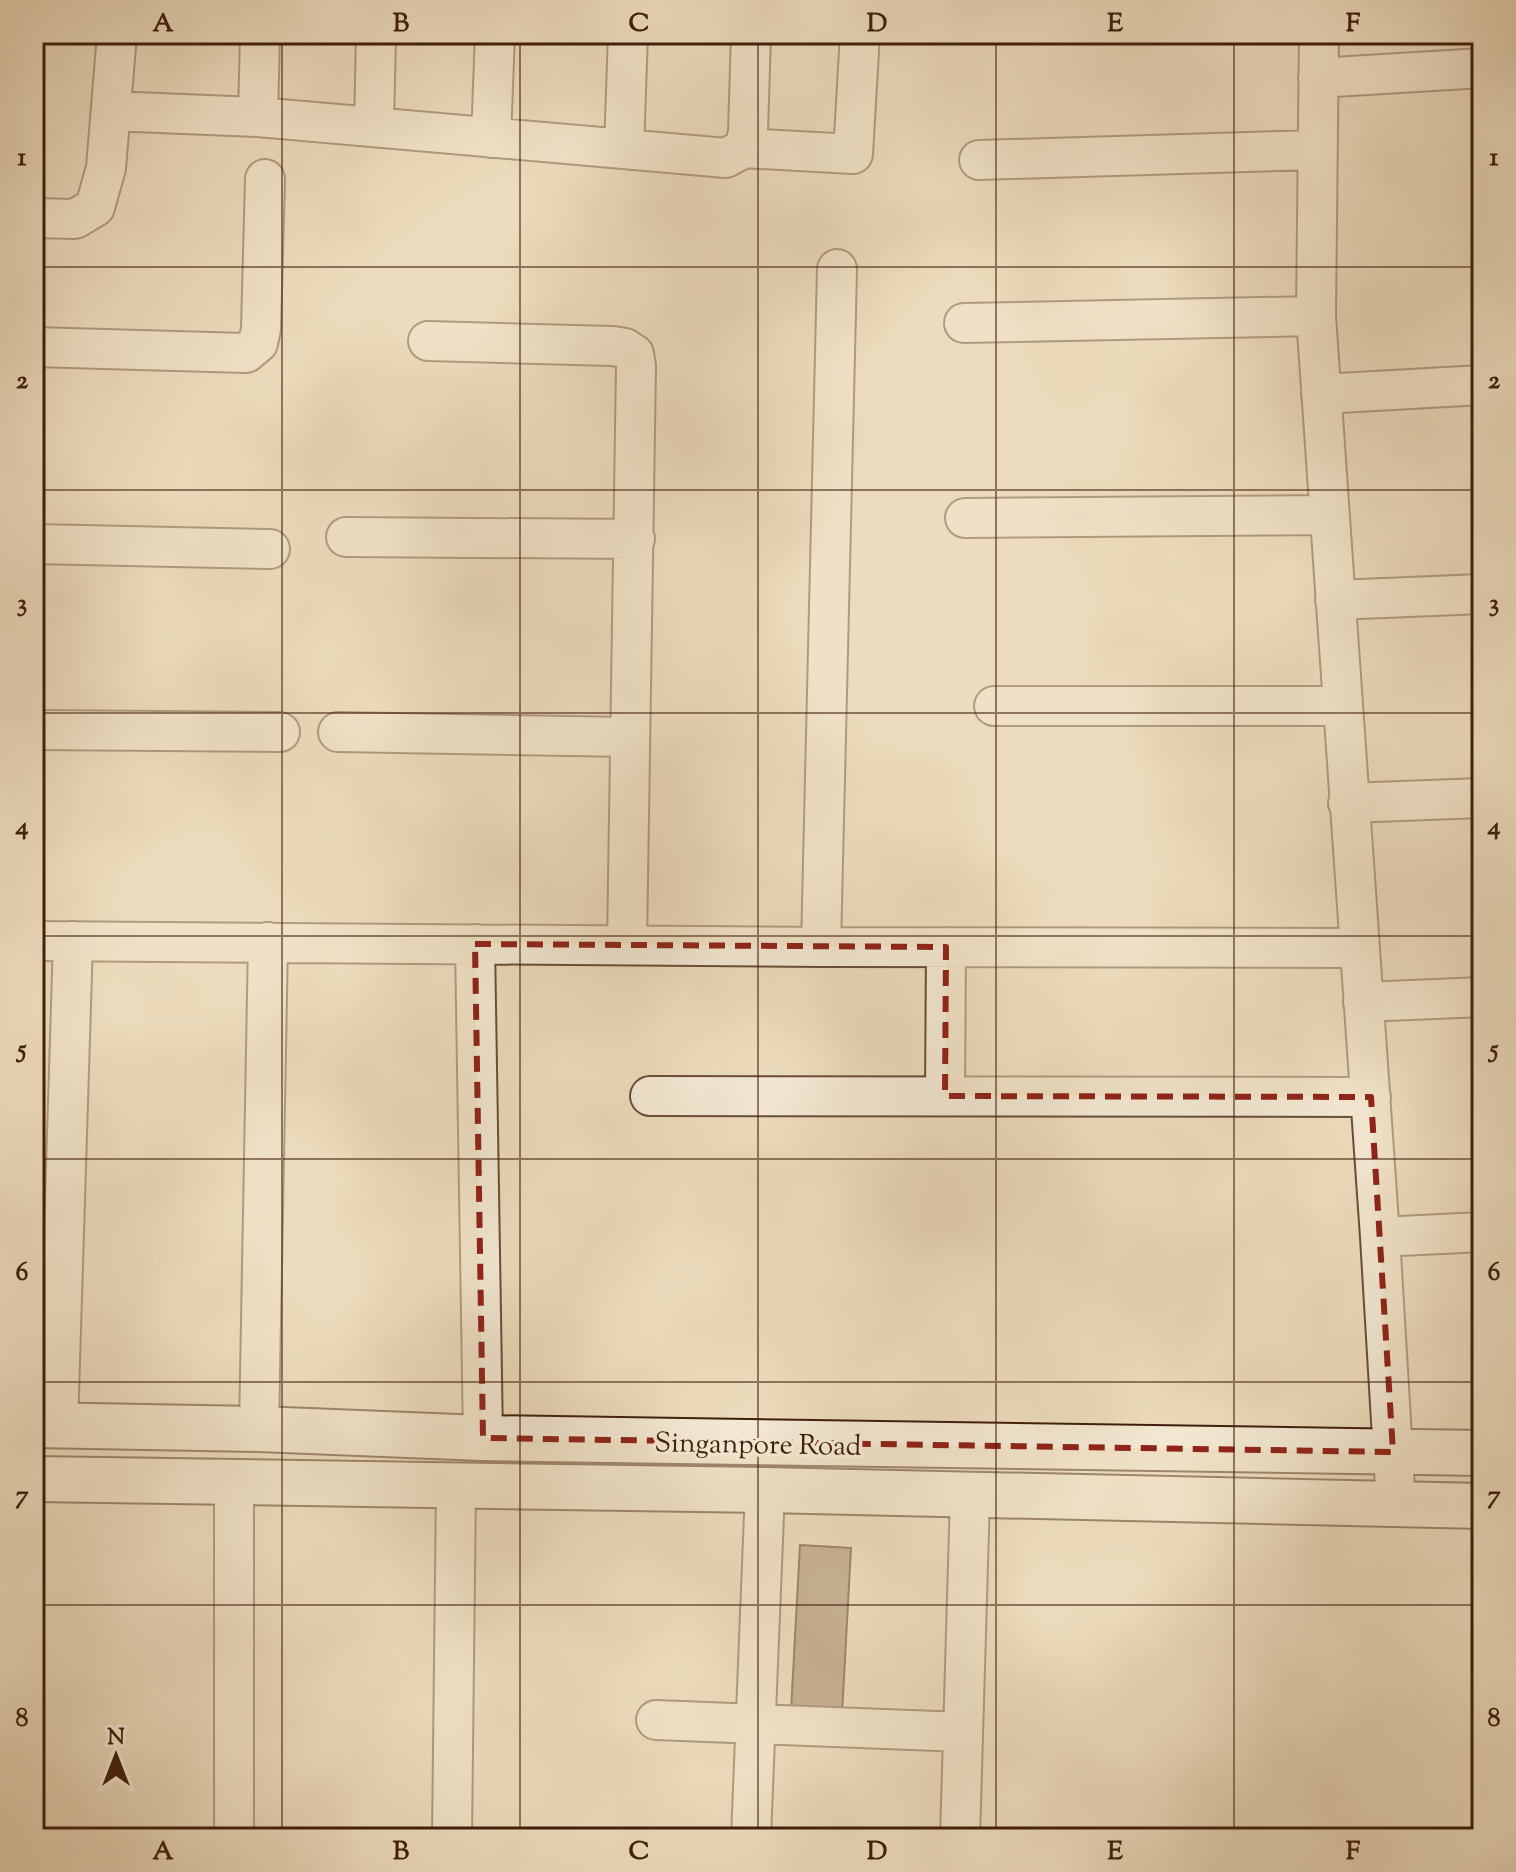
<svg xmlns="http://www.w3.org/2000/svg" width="1516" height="1872" font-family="'Sorts Mill Goudy',serif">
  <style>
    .building { fill: #998067; stroke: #3f1e0b; stroke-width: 2 }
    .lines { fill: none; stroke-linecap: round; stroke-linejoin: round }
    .street-casing { stroke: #6a4d37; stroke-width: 42 }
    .secondary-casing { stroke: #3f1e0b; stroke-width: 48 }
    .street { stroke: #f3e8d3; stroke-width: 38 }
    .secondary { stroke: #f3e8d3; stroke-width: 44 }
    .marked { fill: none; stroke: #8f2418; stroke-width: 6; stroke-dasharray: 16 10; stroke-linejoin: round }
    .grid { fill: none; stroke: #3f1e0b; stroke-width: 2; stroke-opacity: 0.55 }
    .labels { text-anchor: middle; stroke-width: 7; stroke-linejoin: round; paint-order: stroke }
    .street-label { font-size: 28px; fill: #3f1e0b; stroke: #f3e8d3 }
    .neatline { fill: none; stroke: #3f1e0b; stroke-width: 3 }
    .grid-label { font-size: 26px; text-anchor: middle; font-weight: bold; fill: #3f1e0b }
  </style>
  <rect width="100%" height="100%" fill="#ecdbbc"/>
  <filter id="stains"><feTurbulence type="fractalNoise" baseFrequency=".0025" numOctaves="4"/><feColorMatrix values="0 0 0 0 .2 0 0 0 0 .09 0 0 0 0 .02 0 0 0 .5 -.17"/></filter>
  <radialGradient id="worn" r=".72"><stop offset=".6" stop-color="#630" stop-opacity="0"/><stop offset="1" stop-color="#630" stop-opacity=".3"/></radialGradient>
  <path class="building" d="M800 1545 851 1548 842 1714 791 1711Z"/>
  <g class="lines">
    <defs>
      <path id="street" d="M1319 34 1316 316 1380 1237 1396 1504
        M1318 78 1482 68
        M111 111 258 117 726 158 744 148 748 133 751 34
        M258 117 260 34
        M374 127 376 34
        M491 138 495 34
        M744 148 853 154 860 34
        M624 149 628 34
        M979 160 1316 150
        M34 218 75 219 95 207 106 168 117 34
        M964 323 1316 316
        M428 341 613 346 625 348 634 354 636 366 627 945
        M34 347 246 353 258 343 261 329 265 179
        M1321 394 1482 385
        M965 518 1328 515
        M346 537 635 539
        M34 544 270 549
        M1335 600 1482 594
        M994 706H1342
        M34 730 280 732
        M338 732 630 737
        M1348 803 1482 798
        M34 941 821 947 1360 948
        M475 944 483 1438
        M821 947 837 269
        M1363 1002 1482 997
        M650 1096 1371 1097
        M945 1096 946 947
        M1380 1237 1482 1232
        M58 1426 73 941
        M259 1429 268 942
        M234 1482V1838
        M656 1720 963 1732
        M452 1838 456 1487
        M751 1838 765 1490
        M960 1838 970 1496"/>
      <path id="secondary" d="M34 1425 259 1429 483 1438 1482 1453
        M34 1479 765 1490 1482 1506"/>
    </defs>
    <use href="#street" class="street-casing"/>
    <use href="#secondary" class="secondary-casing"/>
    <use href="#street" class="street"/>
    <use href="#secondary" class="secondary"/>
  </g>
  <path d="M0 0H1516V1872H0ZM475 944 946 947 945 1096 1371 1097 1393 1452 483 1438Z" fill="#ecdbbc" fill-opacity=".55" fill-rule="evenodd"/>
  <path class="marked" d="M475 944 946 947 945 1096 1371 1097 1393 1452 483 1438Z"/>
  <path class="grid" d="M282 34V1838M520 34V1838M758 34V1838M996 34V1838M1234 34V1838M34 267H1482M34 490H1482M34 713H1482M34 936H1482M34 1159H1482M34 1382H1482M34 1605H1482"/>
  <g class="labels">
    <g class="street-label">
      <text transform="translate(758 1443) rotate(1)" y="10">Singanpore Road</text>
    </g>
  </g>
  <rect width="1516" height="1872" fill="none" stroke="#ecdbbc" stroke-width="88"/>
  <g transform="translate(116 1756)" stroke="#f3e8d3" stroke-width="6" paint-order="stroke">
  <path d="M0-6L14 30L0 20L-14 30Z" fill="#3f1e0b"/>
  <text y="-12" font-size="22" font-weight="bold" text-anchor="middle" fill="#3f1e0b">N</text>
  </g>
  <rect x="44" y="44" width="1428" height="1784" class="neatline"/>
  <g class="grid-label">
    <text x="163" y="31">A</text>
    <text x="401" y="31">B</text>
    <text x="639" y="31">C</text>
    <text x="877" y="31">D</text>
    <text x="1115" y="31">E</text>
    <text x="1353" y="31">F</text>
    <text x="22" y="165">1</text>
    <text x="1494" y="165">1</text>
    <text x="22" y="388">2</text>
    <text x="1494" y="388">2</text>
    <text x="22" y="611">3</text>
    <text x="1494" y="611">3</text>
    <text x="22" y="834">4</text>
    <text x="1494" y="834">4</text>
    <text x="22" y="1057">5</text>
    <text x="1494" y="1057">5</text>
    <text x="22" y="1280">6</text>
    <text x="1494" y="1280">6</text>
    <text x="22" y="1503">7</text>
    <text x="1494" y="1503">7</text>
    <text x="22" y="1726">8</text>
    <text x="1494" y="1726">8</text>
    <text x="163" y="1859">A</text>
    <text x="401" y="1859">B</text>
    <text x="639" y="1859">C</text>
    <text x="877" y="1859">D</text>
    <text x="1115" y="1859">E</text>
    <text x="1353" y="1859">F</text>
  </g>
  <rect width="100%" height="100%" filter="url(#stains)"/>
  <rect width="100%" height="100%" fill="url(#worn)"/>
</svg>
